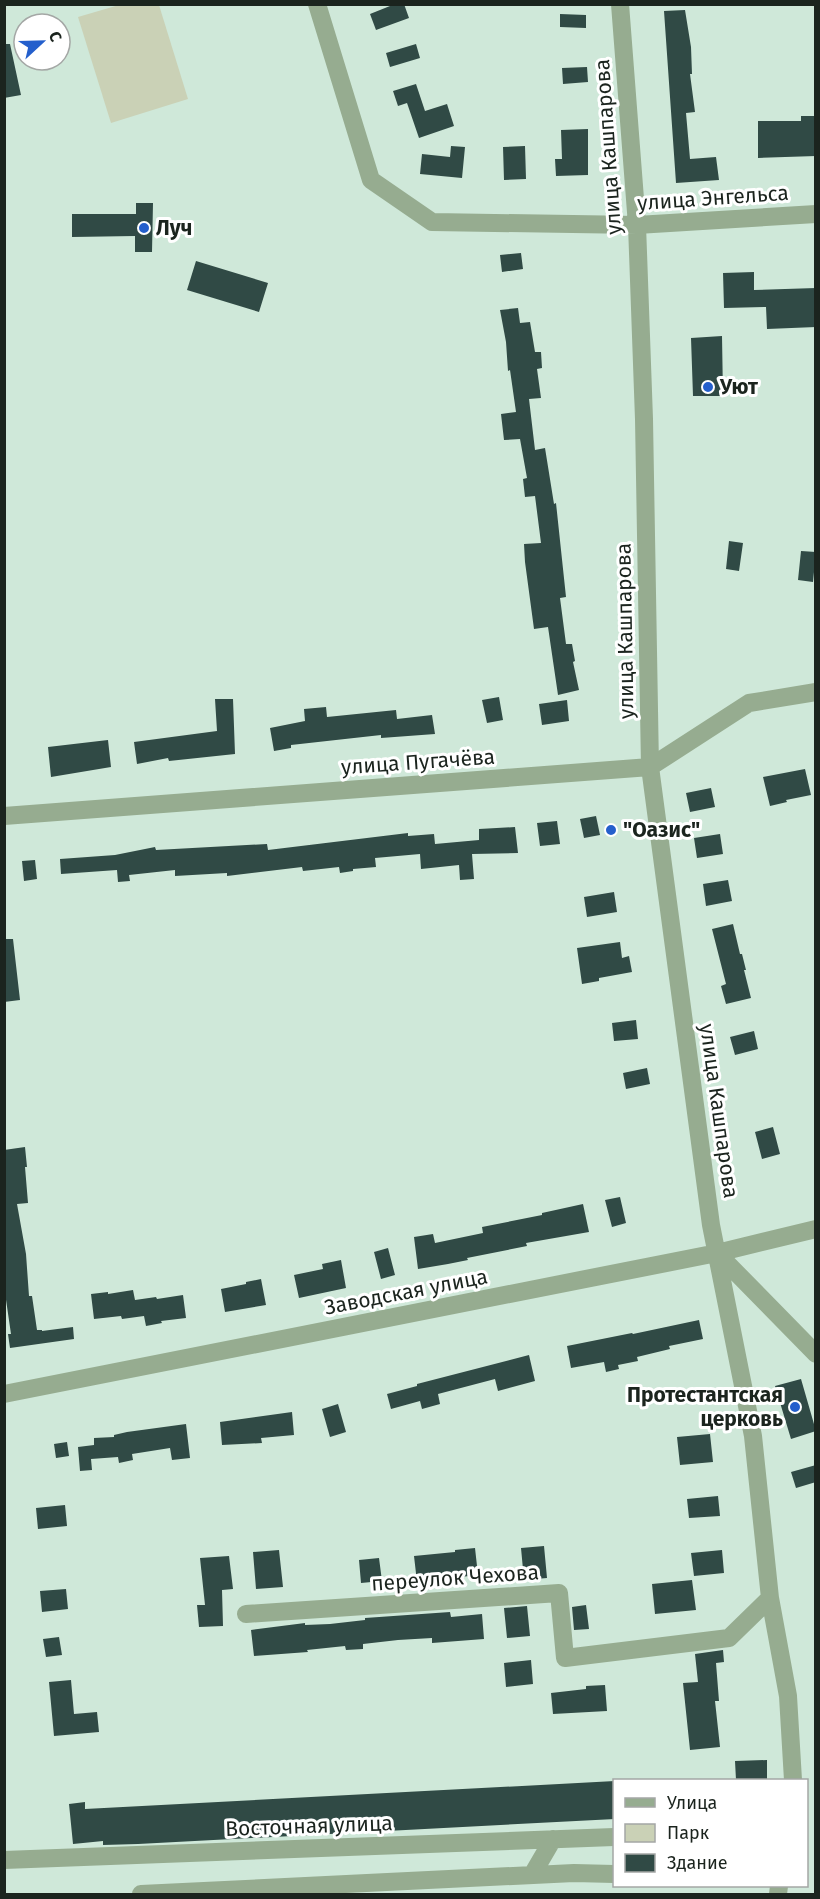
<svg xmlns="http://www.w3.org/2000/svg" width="820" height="1899" font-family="'Fira Sans',sans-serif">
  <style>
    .green { fill: #cad1b6 }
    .building { fill: #304a45 }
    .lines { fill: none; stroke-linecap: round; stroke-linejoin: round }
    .minor { stroke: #96ac90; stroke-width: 18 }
    .poi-dot { fill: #245fcc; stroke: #fff; stroke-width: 2 }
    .labels { text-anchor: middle; stroke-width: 6; stroke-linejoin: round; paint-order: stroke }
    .street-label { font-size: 21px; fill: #1b241e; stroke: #fff }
    .poi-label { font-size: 21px; font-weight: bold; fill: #1b241e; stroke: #fff; text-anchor: start }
  </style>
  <rect width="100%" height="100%" fill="#cfe8d9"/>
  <path class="green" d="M119 5H159L188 99 111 123 78 17Z"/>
  <path class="building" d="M395 4H404L409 18 376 30 370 14Z
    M685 10 691 47 692 74H690L695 112 686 113 690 159 716 157 719 180 676 183 664 11Z
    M560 14 586 15V28L560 27Z
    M4 44H10L21 95 4 98Z
    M416 44 420 58 390 67 386 53Z
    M587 67 588 82 563 84 562 68Z
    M416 84 425 111 447 104 454 126 419 138 407 103 398 106 393 91Z
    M801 116H816V156L758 158V121H801Z
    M588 129V175L556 176 555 159H562L561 130Z
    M451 146 465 147 462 178 420 174 422 154 450 157Z
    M525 146 526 179 504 180 503 147Z
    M136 203H153L152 252H135V236L72 237V214H136Z
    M521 253 523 269 502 272 500 255Z
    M196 261 268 283 259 312 187 290Z
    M754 272V290L816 288V327L767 329 766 307 724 308 723 273Z
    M518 308 520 323 530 322 535 352H541L542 368 537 369 541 398 529 399 535 450 545 448 554 504 556 503 566 597 560 598 566 644H572L575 661 573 662 579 690 558 695 548 627 534 629 525 562 524 544 541 543 535 496 525 497 523 479 527 478 520 439 504 440 501 414 516 412 510 370 508 371 506 342 500 310Z
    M722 336 723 396H693L691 338Z
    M729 541 743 543 739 571 726 569Z
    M801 551 816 552 813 582 798 580Z
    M499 697 503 720 487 723 482 700Z
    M215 699H233L235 754 169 761 168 758 137 764 134 742 217 731Z
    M567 700 569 721 542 725 539 704Z
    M326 707 327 717 396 710 397 719 432 715 435 734 381 738V735L291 745V748L274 751 270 728 305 721 304 709Z
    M108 740 111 767 51 777 48 747Z
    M805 769 811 795 786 800 787 802 770 806 763 777Z
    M711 788 715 807 690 812 686 793Z
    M596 816 600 835 584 838 580 819Z
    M557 821 560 844 540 846 537 823Z
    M515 827 518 853 472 854 474 879 460 880 459 865 421 869 420 854 375 858 376 867 353 869V871L340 873 339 867 303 871 302 867 227 876V873L175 876V870L129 875 130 881 118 882 117 870 61 874 60 859 115 855 155 847 156 850 267 844 268 850 408 833V836L434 834 435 844 479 840V829Z
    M720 834 723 854 697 858 694 838Z
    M35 860 37 879 24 881 22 861Z
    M728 880 732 901 706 906 703 884Z
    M614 892 617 912 587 917 584 897Z
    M733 924 740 954H742L746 970H744L751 998 726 1004 721 986 726 984 712 929Z
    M4 939H13L20 1000 4 1002Z
    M620 942 622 958 629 956 632 972 599 978V981L582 984 577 948Z
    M636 1020 638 1039 614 1041 612 1023Z
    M754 1031 758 1049 735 1055 730 1037Z
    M647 1068 650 1084 626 1089 623 1073Z
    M773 1127 780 1154 762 1159 755 1132Z
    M25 1147 27 1167H25L28 1203 17 1204 26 1254 29 1296H32L37 1330H42V1331L73 1327 74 1339 10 1348 8 1334H11L4 1286V1150Z
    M620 1197 626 1223 612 1227 605 1200Z
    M583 1204 589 1232 526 1243 527 1246 467 1258 468 1260 448 1264 418 1269 414 1237 433 1234 435 1243 483 1233 482 1227 542 1215V1213Z
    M388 1248 395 1275 381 1279 374 1252Z
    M341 1260 346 1288 299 1298 294 1275 323 1269 322 1264Z
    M261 1279 266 1305 225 1312 221 1289 246 1284V1282Z
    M133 1290 135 1300 156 1297 157 1299 183 1295 186 1318 161 1321 162 1323 146 1326 144 1316 122 1319 121 1316 94 1319 91 1294 108 1292V1294Z
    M699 1320 703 1339 669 1346 670 1349 637 1357 638 1361 618 1365 619 1369 606 1372 604 1362 571 1368 567 1346 632 1333 633 1334Z
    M529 1355 535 1381 498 1391 495 1379 438 1394 440 1404 422 1409 420 1401 391 1409 387 1394 417 1386V1384Z
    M801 1379 816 1431 791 1439 775 1386Z
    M338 1404 346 1432 330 1437 322 1409Z
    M292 1412 294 1435 261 1438 262 1443 222 1445 220 1422Z
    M186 1424 190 1458 172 1460 170 1448 132 1454 133 1460 119 1463 118 1457 91 1459 92 1470 80 1471 78 1447 94 1445V1438L114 1437V1435L127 1432Z
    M710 1434 713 1462 680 1465 677 1437Z
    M67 1442 69 1456 56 1458 54 1444Z
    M816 1465V1482L796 1488 791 1472Z
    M718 1496 720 1516 689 1518 687 1499Z
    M65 1505 67 1526 38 1529 36 1508Z
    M544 1546 547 1578 524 1580 521 1548Z
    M475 1548 478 1575 417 1582 414 1556 455 1552V1550Z
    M279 1550 283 1587 256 1589 253 1552Z
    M722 1550 724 1573 694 1576 691 1553Z
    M229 1556 233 1589 222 1590 223 1626 199 1627 197 1605H205L200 1558Z
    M379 1558 382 1581 361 1583 359 1560Z
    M692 1580 696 1610 655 1614 652 1584Z
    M66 1589 68 1609 42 1612 40 1591Z
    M586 1605 589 1629 574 1630 572 1607Z
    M527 1606 530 1636 507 1638 504 1608Z
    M450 1612 451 1617 482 1614 484 1639 432 1643V1638L398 1640 363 1644V1649L346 1650 345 1646 307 1650 308 1652 254 1656 251 1630 305 1623V1625L330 1624 365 1620V1618Z
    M59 1637 62 1655 46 1657 43 1639Z
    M723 1650 724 1662 716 1663 719 1701H715L720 1747 690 1750 683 1683 698 1682 695 1654Z
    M531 1660 533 1684 506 1687 504 1663Z
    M71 1680 74 1714 97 1712 99 1732 54 1736 49 1682Z
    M605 1685 607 1711 553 1714 551 1693 586 1689V1686Z
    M767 1760V1780H736L735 1761Z
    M615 1781V1819L138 1844 103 1845V1841L73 1844 69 1804 85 1802V1809Z"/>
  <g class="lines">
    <path class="minor" d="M317 4 371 180 432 222 637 225 816 214
      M620 4 637 225 644 419 650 767 711 1225 753 1436 770 1598 788 1696 793 1780
      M4 816 650 767 749 703 816 692
      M717 1253 816 1354
      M4 1394 717 1253 816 1229
      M246 1614 559 1593 565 1658 729 1638 770 1598
      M4 1860 614 1837
      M532 1875 553 1839
      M141 1894 574 1873 614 1874
      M778 1894 779 1886"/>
  </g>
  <g class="poi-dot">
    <circle cx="144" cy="228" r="6"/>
    <circle cx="708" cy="387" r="6"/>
    <circle cx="611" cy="830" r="6"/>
    <circle cx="795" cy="1407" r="6"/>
  </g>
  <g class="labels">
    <g class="street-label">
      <text transform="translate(608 147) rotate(-94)" y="7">улица Кашпарова</text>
      <text transform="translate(713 198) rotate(-4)" y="7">улица Энгельса</text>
      <text transform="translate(625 631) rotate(-91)" y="7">улица Кашпарова</text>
      <text transform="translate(418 762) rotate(-4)" y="7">улица Пугачёва</text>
      <text transform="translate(719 1111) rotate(82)" y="7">улица Кашпарова</text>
      <text transform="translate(406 1292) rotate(-11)" y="7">Заводская улица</text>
      <text transform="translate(455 1578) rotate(-4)" y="7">переулок Чехова</text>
      <text transform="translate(309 1826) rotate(-2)" y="7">Восточная улица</text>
    </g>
    <g class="poi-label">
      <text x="156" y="235">Луч</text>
      <text x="720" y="394">Уют</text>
      <text x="623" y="837">"Оазис"</text>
      <text x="783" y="1402" text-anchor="end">Протестантская<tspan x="783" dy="24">церковь</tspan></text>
    </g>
  </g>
  <rect width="820" height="1899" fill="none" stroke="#1b241e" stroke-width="12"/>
  <rect x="613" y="1779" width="195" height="108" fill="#ffffff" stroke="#a4a7a5" stroke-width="1.5"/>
  <rect x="625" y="1798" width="30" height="9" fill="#96ac90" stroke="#a4a7a5" stroke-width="1.5"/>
  <text x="667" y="1809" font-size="18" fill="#1b241e">Улица</text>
  <rect x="625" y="1824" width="30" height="18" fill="#cad1b6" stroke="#a4a7a5" stroke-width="1.5"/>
  <text x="667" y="1839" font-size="18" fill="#1b241e">Парк</text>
  <rect x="625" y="1854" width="30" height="18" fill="#304a45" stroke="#a4a7a5" stroke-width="1.5"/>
  <text x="667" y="1869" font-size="18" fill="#1b241e">Здание</text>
  <g transform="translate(42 42) rotate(68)"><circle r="28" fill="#ffffff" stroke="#a4a7a5" stroke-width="1.5"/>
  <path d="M0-4.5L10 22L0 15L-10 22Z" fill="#245fcc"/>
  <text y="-9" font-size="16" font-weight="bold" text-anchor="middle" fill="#1b241e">С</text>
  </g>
</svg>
